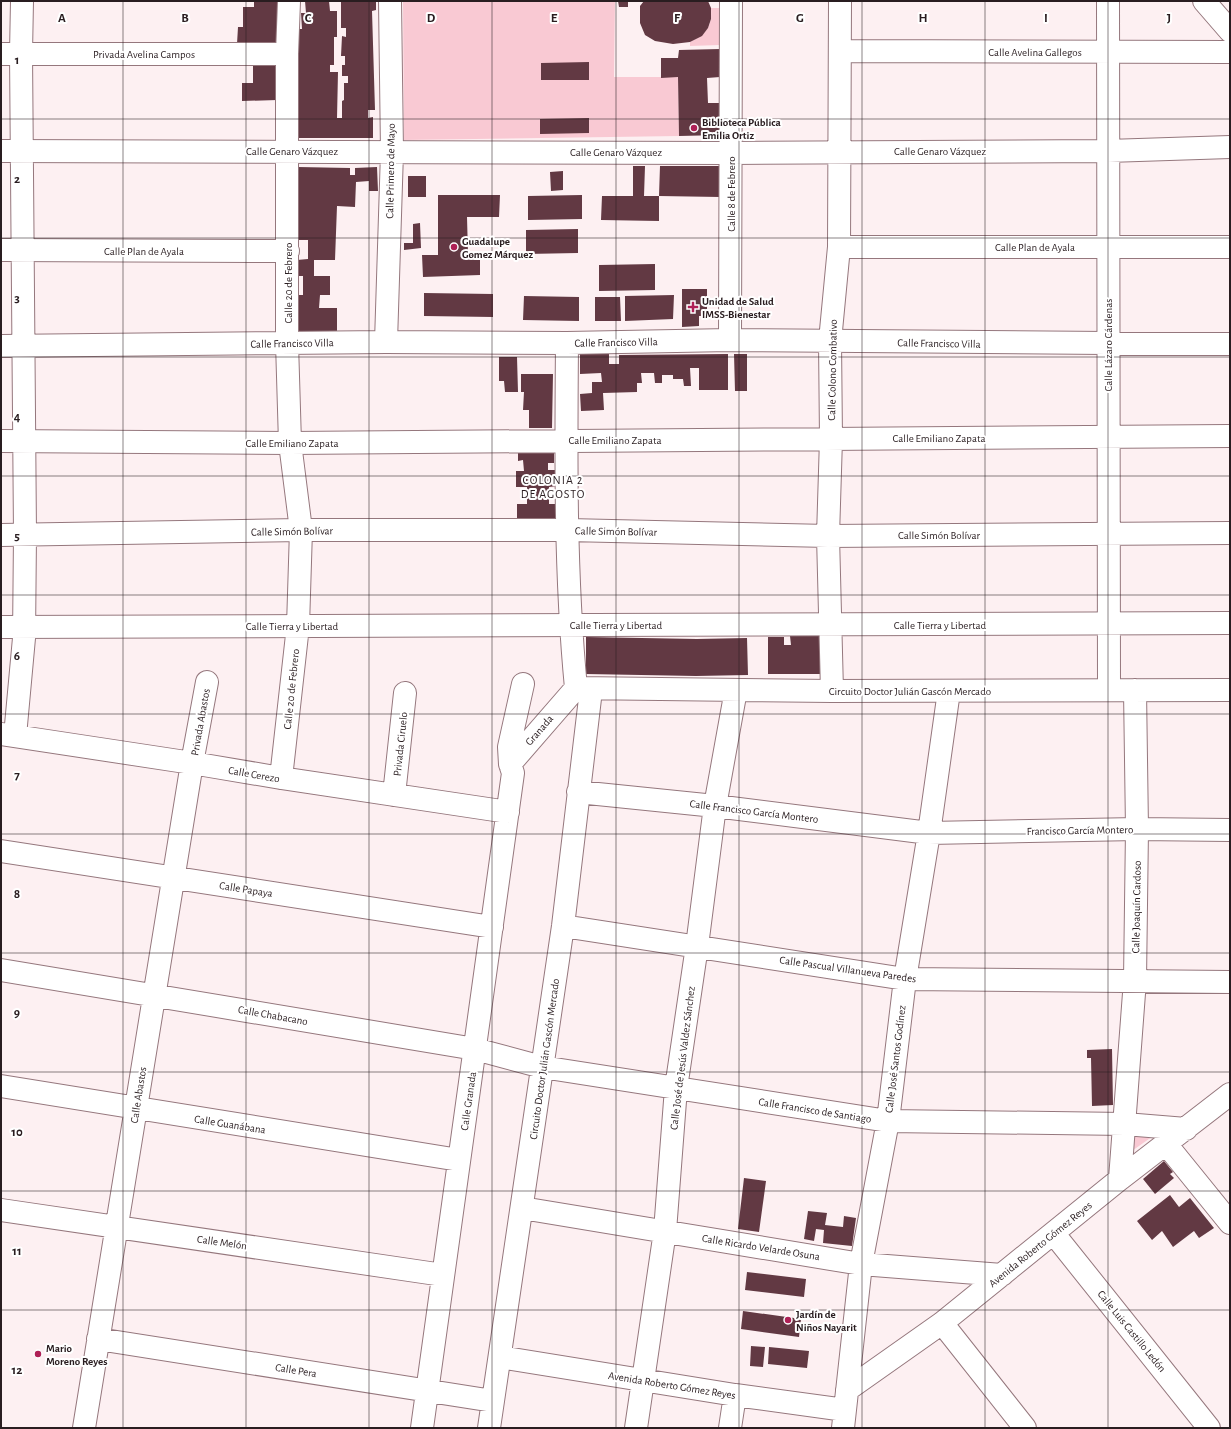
<svg xmlns="http://www.w3.org/2000/svg" width="1231" height="1429" font-family="'Alegreya Sans',sans-serif">
  <style>
    .green { fill: #f9c9d3 }
    .building { fill: #623943 }
    .lines { fill: none; stroke-linecap: round; stroke-linejoin: round }
    .minor-casing { stroke: #95777d; stroke-width: 24 }
    .minor { stroke: #fff; stroke-width: 22 }
    .grid { fill: none; stroke: #291d20; stroke-width: 1; stroke-opacity: 0.55 }
    .poi-dot { fill: #af2056; stroke: #fff; stroke-width: 1.5 }
    .labels { text-anchor: middle; stroke-width: 4; stroke-linejoin: round; paint-order: stroke }
    .street-label { font-size: 11px; fill: #291d20; stroke: #fff }
    .poi-label { font-size: 11px; font-weight: bold; fill: #291d20; stroke: #fff; text-anchor: start }
    .neighbourhood-label { font-size: 12px; letter-spacing: 1px; fill: #291d20; stroke: #fff }
    .grid-label { font-size: 13px; text-anchor: middle; font-weight: bold; fill: #291d20; stroke: #fff; stroke-width: 4; stroke-linejoin: round; paint-order: stroke }
  </style>
  <rect width="100%" height="100%" fill="#fdf0f2"/>
  <path class="green" d="M403 1H615L614 77H678L679 136 404 140Z
    M711 8H720V45L690 46V42C707 33 712 27 711 8Z
    M1133 1132 1156 1134 1129 1153Z"/>
  <path class="building" d="M254 1H278L279 44H237L238 27H243V7H254Z
    M305 1H329L330 11H337V37H334V65H330V72H338L337 118H342V101L344 100V83H348V76H342V65H345V56H341L342 36 346 37V28H341V1H376V10L372 11 375 110H368V118L373 117V138H297L299 29H302L301 13H306Z
    M618 1H628V7H619Z
    M644 1H708L711 8V19L708 28 702 36 690 42 673 44 655 41 645 35 640 23V6Z
    M720 49V77L707 78 708 103H721V135L679 136 678 77 661 78V58H678L679 50Z
    M589 62V80H541V63Z
    M253 64H276L277 100 242 101V83H253Z
    M589 118V133L540 134V119Z
    M633 166H645L644 196H659V221L601 220 602 196H633Z
    M660 166H720V197L659 196Z
    M298 167 350 168V175H355V168L377 167 378 191H369V181L356 182 355 207 337 206 335 260H314V276H330V295H320L319 308H337V331L299 332V295H303V276H296L297 260 308 259V240H297Z
    M563 171V190L551 191 550 172Z
    M408 176H426V197H408Z
    M438 195H500L499 217H467L468 254H480V275L423 277 422 255H438Z
    M582 195V219L528 220V196Z
    M420 223 421 248 404 250V243H413V224Z
    M578 229V253L526 254V230Z
    M655 264V290L599 291V265Z
    M682 289H707V316H699V326L682 327Z
    M424 293 493 294V317L424 316Z
    M674 295 673 319 625 321V296Z
    M524 296 579 297V321L523 320Z
    M595 297H620L621 321H595Z
    M580 354H609V364H619V355L728 354V390H699V368H690L691 386H684L683 379H673V375H662V383H655L654 373H641L642 383H637V392L603 393 604 410 581 411 580 394 592 393V382H602L601 373 580 374Z
    M734 354H747V391H735Z
    M499 357H517L518 392H505L504 381H499Z
    M521 374H553L552 428H529V410H523L524 392H521Z
    M554 448V463H548V470H557V486L549 487V504H557V522L517 523V504H527V487H516V471H524L523 460 518 461V450Z
    M821 634 822 674H768V637H784V645H791L790 636Z
    M586 637 697 639 747 638 748 675 696 676 586 674Z
    M1112 1049 1113 1105 1092 1106 1091 1058H1087V1050Z
    M1164 1161 1173 1172 1170 1174 1174 1178 1155 1194 1143 1179Z
    M744 1178 766 1181 759 1232 738 1229Z
    M1170 1195 1179 1207 1190 1198 1214 1228 1199 1238 1194 1231 1173 1247 1162 1231 1152 1240 1137 1221Z
    M808 1211 827 1213 825 1225 843 1227 844 1216 856 1218 852 1246 823 1243 824 1230 816 1229 814 1241 804 1239Z
    M747 1272 806 1279 804 1297 745 1290Z
    M743 1311 801 1319 799 1337 741 1329Z
    M751 1346 765 1347 763 1367 750 1366Z
    M769 1347 809 1351 807 1368 768 1364Z"/>
  <g class="lines">
    <defs>
      <path id="minor" d="M1108 1 1109 690
        M1204 1 1230 31
        M840 51 1230 52
        M1 54H287
        M1 151 731 153 1108 151 1230 147
        M839 247H1230
        M1 250 288 251
        M730 340 731 1
        M386 342 392 152 390 1
        M567 343C566 458 565 574 576 688
        M1 346 386 342 567 343 730 340 1230 344
        M1 441 290 443 1230 436
        M1 535 301 530H568L828 536 1230 533
        M1 627 1230 623
        M577 688 832 691 1230 690
        M832 691 828 536 831 439 830 341 839 247 840 1
        M1 734 192 763 281 778 508 812
        M15 736 24 638 25 535 21 53 22 1
        M510 764 509 747 523 684
        M281 778 298 626 301 530 290 443 287 343V54L289 1
        M578 792 715 806 929 833 1137 829 1230 830
        M394 795 405 693
        M1 851 492 927
        M563 926 905 979 1230 982
        M1 970 475 1049 542 1067 888 1121 1125 1124 1186 1129
        M1 1086 459 1160
        M1166 1144 1230 1223
        M1120 1179 1135 980 1137 829 1135 690
        M522 1208 861 1264 1002 1275
        M1 1210 443 1275
        M1054 1234 1209 1428
        M942 1323 1025 1428
        M98 1339 493 1401
        M500 1357 735 1395 845 1410
        M847 1390 942 1323 1120 1179 1230 1094
        M84 1428 192 763 207 682
        M422 1428 513 773 510 764 576 688
        M489 1428 563 926 591 690
        M636 1428 665 1231 676 1088 697 946 715 806 736 690
        M730 1428 735 1395
        M843 1428 861 1264 888 1121 905 979 929 833 949 691"/>
    </defs>
    <use href="#minor" class="minor-casing"/>
    <use href="#minor" class="minor"/>
  </g>
  <path class="grid" d="M123 1V1428M246 1V1428M369 1V1428M492 1V1428M616 1V1428M739 1V1428M862 1V1428M985 1V1428M1108 1V1428M1 119H1230M1 238H1230M1 357H1230M1 476H1230M1 595H1230M1 714H1230M1 834H1230M1 953H1230M1 1072H1230M1 1191H1230M1 1310H1230"/>
  <g class="poi-dot">
    <circle cx="694" cy="128" r="4"/>
    <circle cx="454" cy="247" r="4"/>
    <path d="M691 301h4v4h4v4h-4v4h-4v-4h-4v-4h4z"/>
    <circle cx="788" cy="1320" r="4"/>
    <circle cx="38" cy="1354" r="4"/>
  </g>
  <g class="labels">
    <g class="street-label">
      <text x="1035" y="56">Calle Avelina Gallegos</text>
      <text x="144" y="58">Privada Avelina Campos</text>
      <text x="292" y="155">Calle Genaro Vázquez</text>
      <text x="940" y="155">Calle Genaro Vázquez</text>
      <text x="616" y="156">Calle Genaro Vázquez</text>
      <text transform="translate(390 171) rotate(-89)" y="4">Calle Primero de Mayo</text>
      <text transform="translate(731 194) rotate(-90)" y="4">Calle 8 de Febrero</text>
      <text x="1035" y="251">Calle Plan de Ayala</text>
      <text x="144" y="255">Calle Plan de Ayala</text>
      <text transform="translate(288 283) rotate(-90)" y="4">Calle 20 de Febrero</text>
      <text transform="translate(616 342) rotate(-1)" y="4">Calle Francisco Villa</text>
      <text transform="translate(292 343) rotate(-1)" y="4">Calle Francisco Villa</text>
      <text transform="translate(939 343) rotate(1)" y="4">Calle Francisco Villa</text>
      <text transform="translate(1108 345) rotate(-90)" y="4">Calle Lázaro Cárdenas</text>
      <text transform="translate(832 370) rotate(-89)" y="4">Calle Colono Combativo</text>
      <text x="939" y="442">Calle Emiliano Zapata</text>
      <text x="615" y="444">Calle Emiliano Zapata</text>
      <text x="292" y="447">Calle Emiliano Zapata</text>
      <text transform="translate(292 531) rotate(-1)" y="4">Calle Simón Bolívar</text>
      <text transform="translate(616 531) rotate(1)" y="4">Calle Simón Bolívar</text>
      <text x="939" y="539">Calle Simón Bolívar</text>
      <text x="616" y="629">Calle Tierra y Libertad</text>
      <text x="940" y="629">Calle Tierra y Libertad</text>
      <text x="292" y="630">Calle Tierra y Libertad</text>
      <text transform="translate(291 689) rotate(-84)" y="4">Calle 20 de Febrero</text>
      <text x="910" y="695">Circuito Doctor Julián Gascón Mercado</text>
      <text transform="translate(200 722) rotate(-80)" y="4">Privada Abastos</text>
      <text transform="translate(539 730) rotate(-49)" y="4">Granada</text>
      <text transform="translate(400 744) rotate(-84)" y="4">Privada Ciruelo</text>
      <text transform="translate(254 774) rotate(10)" y="4">Calle Cerezo</text>
      <text transform="translate(754 811) rotate(7)" y="4">Calle Francisco García Montero</text>
      <text transform="translate(1080 830) rotate(-1)" y="4">Francisco García Montero</text>
      <text transform="translate(246 889) rotate(9)" y="4">Calle Papaya</text>
      <text transform="translate(1136 907) rotate(-89)" y="4">Calle Joaquín Cardoso</text>
      <text transform="translate(848 969) rotate(8)" y="4">Calle Pascual Villanueva Paredes</text>
      <text transform="translate(273 1015) rotate(10)" y="4">Calle Chabacano</text>
      <text transform="translate(682 1058) rotate(-83)" y="4">Calle José de Jesús Valdez Sánchez</text>
      <text transform="translate(544 1059) rotate(-82)" y="4">Circuito Doctor Julián Gascón Mercado</text>
      <text transform="translate(895 1059) rotate(-83)" y="4">Calle José Santos Godínez</text>
      <text transform="translate(138 1095) rotate(-81)" y="4">Calle Abastos</text>
      <text transform="translate(468 1101) rotate(-82)" y="4">Calle Granada</text>
      <text transform="translate(815 1110) rotate(9)" y="4">Calle Francisco de Santiago</text>
      <text transform="translate(230 1124) rotate(9)" y="4">Calle Guanábana</text>
      <text transform="translate(222 1242) rotate(8)" y="4">Calle Melón</text>
      <text transform="translate(1040 1244) rotate(-39)" y="4">Avenida Roberto Gómez Reyes</text>
      <text transform="translate(761 1247) rotate(9)" y="4">Calle Ricardo Velarde Osuna</text>
      <text transform="translate(1132 1331) rotate(51)" y="4">Calle Luis Castillo Ledón</text>
      <text transform="translate(296 1370) rotate(9)" y="4">Calle Pera</text>
      <text transform="translate(672 1385) rotate(9)" y="4">Avenida Roberto Gómez Reyes</text>
    </g>
    <g class="poi-label">
      <text x="702" y="126">Biblioteca Pública<tspan x="702" dy="13">Emilia Ortiz</tspan></text>
      <text x="462" y="245">Guadalupe<tspan x="462" dy="13">Gomez Márquez</tspan></text>
      <text x="702" y="305">Unidad de Salud<tspan x="702" dy="13">IMSS-Bienestar</tspan></text>
      <text x="796" y="1318">Jardín de<tspan x="796" dy="13">Niños Nayarit</tspan></text>
      <text x="46" y="1352">Mario<tspan x="46" dy="13">Moreno Reyes</tspan></text>
    </g>
    <g class="neighbourhood-label">
      <text x="553" y="484">COLONIA 2<tspan x="553" dy="14">DE AGOSTO</tspan></text>
    </g>
  </g>
  <g class="grid-label">
    <text x="62" y="22">A</text>
    <text x="185" y="22">B</text>
    <text x="308" y="22">C</text>
    <text x="431" y="22">D</text>
    <text x="554" y="22">E</text>
    <text x="677" y="22">F</text>
    <text x="800" y="22">G</text>
    <text x="923" y="22">H</text>
    <text x="1046" y="22">I</text>
    <text x="1169" y="22">J</text>
    <text x="17" y="64">1</text>
    <text x="17" y="183">2</text>
    <text x="17" y="302">3</text>
    <text x="17" y="421">4</text>
    <text x="17" y="540">5</text>
    <text x="17" y="660">6</text>
    <text x="17" y="779">7</text>
    <text x="17" y="898">8</text>
    <text x="17" y="1017">9</text>
    <text x="17" y="1136">10</text>
    <text x="17" y="1255">11</text>
    <text x="17" y="1374">12</text>
  </g>
  <rect width="1231" height="1429" fill="none" stroke="#291d20" stroke-width="4"/>
</svg>
